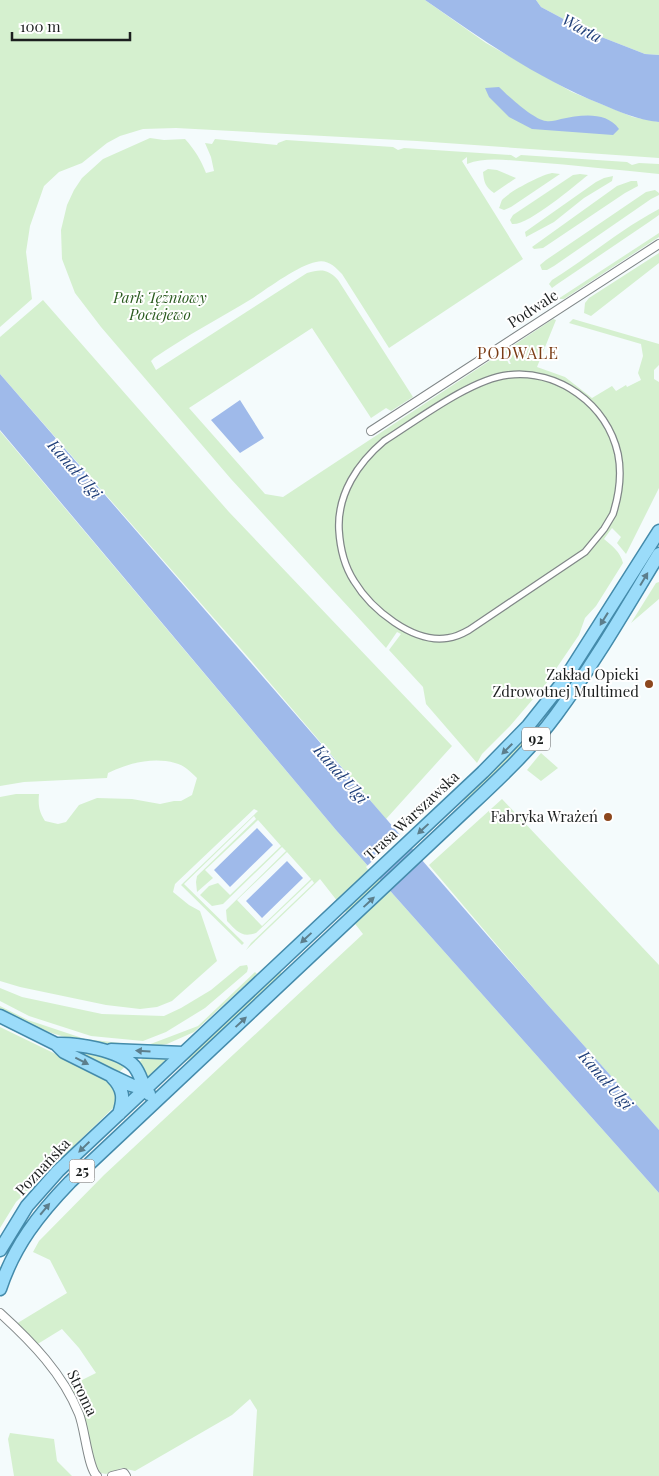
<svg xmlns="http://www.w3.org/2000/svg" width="659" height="1476" font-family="'Playfair Display',serif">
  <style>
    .green { fill: #d5f0cf; fill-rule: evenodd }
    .water { fill: #9fbaea }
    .pier { fill: #f4fbfc }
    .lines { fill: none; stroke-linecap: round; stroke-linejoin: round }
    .pedestrian-casing { stroke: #808788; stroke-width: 8 }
    .minor-casing { stroke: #808788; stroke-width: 10 }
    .primary-casing { stroke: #448bab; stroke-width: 15 }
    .pedestrian { stroke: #fff; stroke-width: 5.5 }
    .minor { stroke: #fff; stroke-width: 8 }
    .primary { stroke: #9bdcfa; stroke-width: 12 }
    .oneway { fill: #5c7e8c }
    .poi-dot { fill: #8c471d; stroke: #fff; stroke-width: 2 }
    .labels { text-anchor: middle; stroke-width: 4; stroke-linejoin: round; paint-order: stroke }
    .shield { fill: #fff; stroke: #606262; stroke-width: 1 }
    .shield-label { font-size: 14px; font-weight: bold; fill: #1c1f1f }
    .park-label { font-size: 15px; font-style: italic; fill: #2a5b1f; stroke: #fff }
    .street-label { font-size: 15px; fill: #1c1f1f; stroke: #fff }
    .poi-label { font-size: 15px; fill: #1c1f1f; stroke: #fff; text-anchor: end }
    .water-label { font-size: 16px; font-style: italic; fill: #22417b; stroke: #fff }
    .neighbourhood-label { font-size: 16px; letter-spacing: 1px; fill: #7a3c15; stroke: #fff }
  </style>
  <rect width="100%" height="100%" fill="#f4fbfc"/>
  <path class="green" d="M0 0H425L486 43 572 92 633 117 659 122V158L417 141 176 128 143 129 120 136 107 143 82 163 59 172 44 186 30 226 26 252 32 299 0 327Z
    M536 0H659V55L645 54 586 31 541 7Z
    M150 138 164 140 185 139C195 150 201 160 206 173L214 171 211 157 205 143 212 144 215 139 277 145 278 143 286 140 393 147 398 150 404 148 511 155 516 158 521 155 627 162 632 165 639 163 659 164V174C617 170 574 165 532 162 511 161 487 156 467 164V157L462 161 523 259 389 348 342 274C335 267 328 259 316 262 299 265 268 288 253 298 220 318 186 336 154 358L151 361 156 370 307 273C321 269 328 269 338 280L413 397 391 411 386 408 371 418 312 328 189 408 265 494 283 497 503 352 509 364H511L505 351 553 319 556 320 537 367 565 377 592 398 612 386 616 391 626 385 627 387 641 380 638 373 643 356 641 344 569 323 573 319 659 344V365L654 370V379L659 382V488L626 554 617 543 621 537 612 528 604 539C612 546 620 551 623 563L596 606 585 618 579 635 545 685 510 726 482 754 477 763 426 704 423 687 389 650 401 634 397 632 386 648 231 479 101 327 75 293 62 259 61 230 67 205 74 190 82 178 103 159Z
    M488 169 497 170 516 178 494 193C485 187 484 182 483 172Z
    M552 173 560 174 511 207 504 210 499 208C500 206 501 202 502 200 510 191 541 175 552 173Z
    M580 174 588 175C574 186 528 226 512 224L510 220 513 215 573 175Z
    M613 176 612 181 584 198 554 222 526 237 525 232 596 182 604 178Z
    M631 181H637L638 186 625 193 543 248 534 249 532 247 617 186Z
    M655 190 659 193V195L651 199 554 266 547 270H542L540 265 546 260 646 192Z
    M659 209V215L649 222 556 285 552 288 549 284 552 280C589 257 621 229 659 209Z
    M659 233V237L564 299H558Z
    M659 253V263L591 316 584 313 585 303 589 298Z
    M43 300 229 512 452 746 386 819 247 656 0 374V337Z
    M0 431 336 830 659 1193V1476H253L257 1410 250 1399 232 1415 135 1471 122 1468 106 1474 101 1473 97 1469 86 1427 70 1386 96 1373 79 1348 62 1329 36 1345 16 1324 67 1293 50 1260 33 1252 39 1241 104 1175 363 934 320 879 246 950 251 943 314 883 312 880 256 933C241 938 237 931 227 921L226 910 286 851 282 847 223 904 212 906 200 895 209 886 218 883 230 895 281 846 258 820 205 870 213 878 197 892 196 882 197 876 256 819 254 816 184 884 244 943 242 945 181 885 258 811 254 809 175 884 173 892 189 905 200 911 217 961 172 1001 157 1007 140 1009 106 1005 20 987 0 981V797L16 794H39C38 805 39 812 45 821L58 824 66 822 79 805 97 798 132 799 160 804 174 801H181L192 795 197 778C191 772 184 765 175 763 153 757 128 763 108 773L107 778 24 782 0 786ZM287 852 311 879 262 926 237 900Z
    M659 582V599L631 623 656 583Z
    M620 601 623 603 567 690 566 688Z
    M538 725 531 739 467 803 462 798Z
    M541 753 558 768 541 781 527 770Z
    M502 799 659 965V1130L547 1004 429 865Z
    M247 965 248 968 247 972 205 1008 166 1032 143 1041 91 1036 29 1016 0 1001V988L22 997 102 1014 164 1016 181 1008 211 990 240 966Z
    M279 970 284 976 200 1052 179 1066Z
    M255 972 257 974 194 1032 167 1044 146 1048 148 1045 198 1026Z
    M0 1006 28 1020 85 1039 138 1045 140 1048C107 1045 74 1042 43 1030 28 1025 14 1017 0 1010Z
    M0 1027 103 1077C116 1086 120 1094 113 1108L16 1202 0 1228Z
    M66 1047 108 1058 127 1065 117 1074Z
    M145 1056 170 1059 146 1081 136 1065Z
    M10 1433 54 1439 57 1461 72 1476H14L8 1439Z"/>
  <path class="water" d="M425 0H536L541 7 586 31 645 54 659 55V122C638 120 620 112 601 104 537 78 481 39 425 0Z
    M499 87C508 96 534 120 546 121 551 122 557 120 561 119 581 115 606 111 619 129L613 135 532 129 509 117 489 97 485 88Z
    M0 374 547 1004 659 1130V1193L336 830 0 430Z
    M240 400 264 438 240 453 211 420Z
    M257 828 273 845 230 887 214 870Z
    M287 861 303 878 262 918 246 901Z"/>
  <path class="pier" d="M402 833 413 846 377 880 366 867Z"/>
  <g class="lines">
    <defs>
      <path id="pedestrian" d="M613 514C619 495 622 474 618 454 607 404 558 369 508 375 471 379 416 421 384 441 358 463 337 494 339 530 340 547 345 567 354 581 371 609 413 644 448 638 456 637 462 634 469 630L585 552 604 529 613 514"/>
      <path id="minor" d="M371 431 659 244
        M0 1313C32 1342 63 1374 79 1414 85 1429 88 1468 97 1476
        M112 1476 124 1473 126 1476"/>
      <path id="primary" d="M0 1016 56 1044 64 1052 110 1075 131 1085 145 1089
        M56 1044C77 1043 119 1050 134 1066 141 1074 142 1086 149 1094
        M111 1050 183 1053
        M112 1077C124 1089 124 1099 119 1114
        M0 1250 27 1206 58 1171 483 772 528 726 563 682 659 531
        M0 1289C14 1246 39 1214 70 1182L469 807C500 778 531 749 556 715 594 664 626 608 659 554"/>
    </defs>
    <use href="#pedestrian" class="pedestrian-casing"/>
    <use href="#minor" class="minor-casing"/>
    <use href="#primary" class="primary-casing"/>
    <use href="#pedestrian" class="pedestrian"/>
    <use href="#minor" class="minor"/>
    <use href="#primary" class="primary"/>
  </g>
  <defs><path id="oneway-solid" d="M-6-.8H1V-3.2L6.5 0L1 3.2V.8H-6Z" transform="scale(1.25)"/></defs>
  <g class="oneway">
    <use href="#oneway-solid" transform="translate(644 579) rotate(-59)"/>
    <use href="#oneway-solid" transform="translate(604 619) rotate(122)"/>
    <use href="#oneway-solid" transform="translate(507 749) rotate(135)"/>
    <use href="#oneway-solid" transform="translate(423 829) rotate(137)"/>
    <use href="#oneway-solid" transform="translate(369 902) rotate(-43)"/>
    <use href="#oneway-solid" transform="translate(306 938) rotate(137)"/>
    <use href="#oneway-solid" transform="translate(241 1022) rotate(-43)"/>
    <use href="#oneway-solid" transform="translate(143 1051) rotate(-176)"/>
    <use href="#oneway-solid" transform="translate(82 1061) rotate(27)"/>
    <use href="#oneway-solid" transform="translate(84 1147) rotate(136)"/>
    <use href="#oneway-solid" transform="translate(45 1209) rotate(-50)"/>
  </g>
  <g class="poi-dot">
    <circle cx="649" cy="684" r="5"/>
    <circle cx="608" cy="817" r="5"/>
  </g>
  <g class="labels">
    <g class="shield">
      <rect x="522" y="727.5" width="28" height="23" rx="4"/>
      <rect x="69.5" y="1159.5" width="25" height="23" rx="4"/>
    </g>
    <g class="shield-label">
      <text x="536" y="744">92</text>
      <text x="82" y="1176">25</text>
    </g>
    <g class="park-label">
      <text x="160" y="303">Park Tężniowy<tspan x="160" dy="17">Pociejewo</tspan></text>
    </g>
    <g class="street-label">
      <text transform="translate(533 309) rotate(-33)" y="5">Podwale</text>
      <text transform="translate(412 816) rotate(-43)" y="5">Trasa Warszawska</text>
      <text transform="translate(43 1167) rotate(-47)" y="5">Poznańska</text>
      <text transform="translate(82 1393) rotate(64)" y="5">Stroma</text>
    </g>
    <g class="poi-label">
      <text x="639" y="680">Zakład Opieki<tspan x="639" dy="17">Zdrowotnej Multimed</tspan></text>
      <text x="598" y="822">Fabryka Wrażeń</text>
    </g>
    <g class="water-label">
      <text transform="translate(582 28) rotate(28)" y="6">Warta</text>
      <text transform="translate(75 469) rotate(49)" y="6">Kanał Ulgi</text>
      <text transform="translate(341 774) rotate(49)" y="6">Kanał Ulgi</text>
      <text transform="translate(606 1080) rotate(49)" y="6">Kanał Ulgi</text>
    </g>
    <g class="neighbourhood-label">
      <text x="518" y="359">PODWALE</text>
    </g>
  </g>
  <path d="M12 32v8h118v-8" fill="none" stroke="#1c1f1f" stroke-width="2.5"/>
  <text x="20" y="32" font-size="15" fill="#1c1f1f" stroke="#ffffff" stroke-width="4" paint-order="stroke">100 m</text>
</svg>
